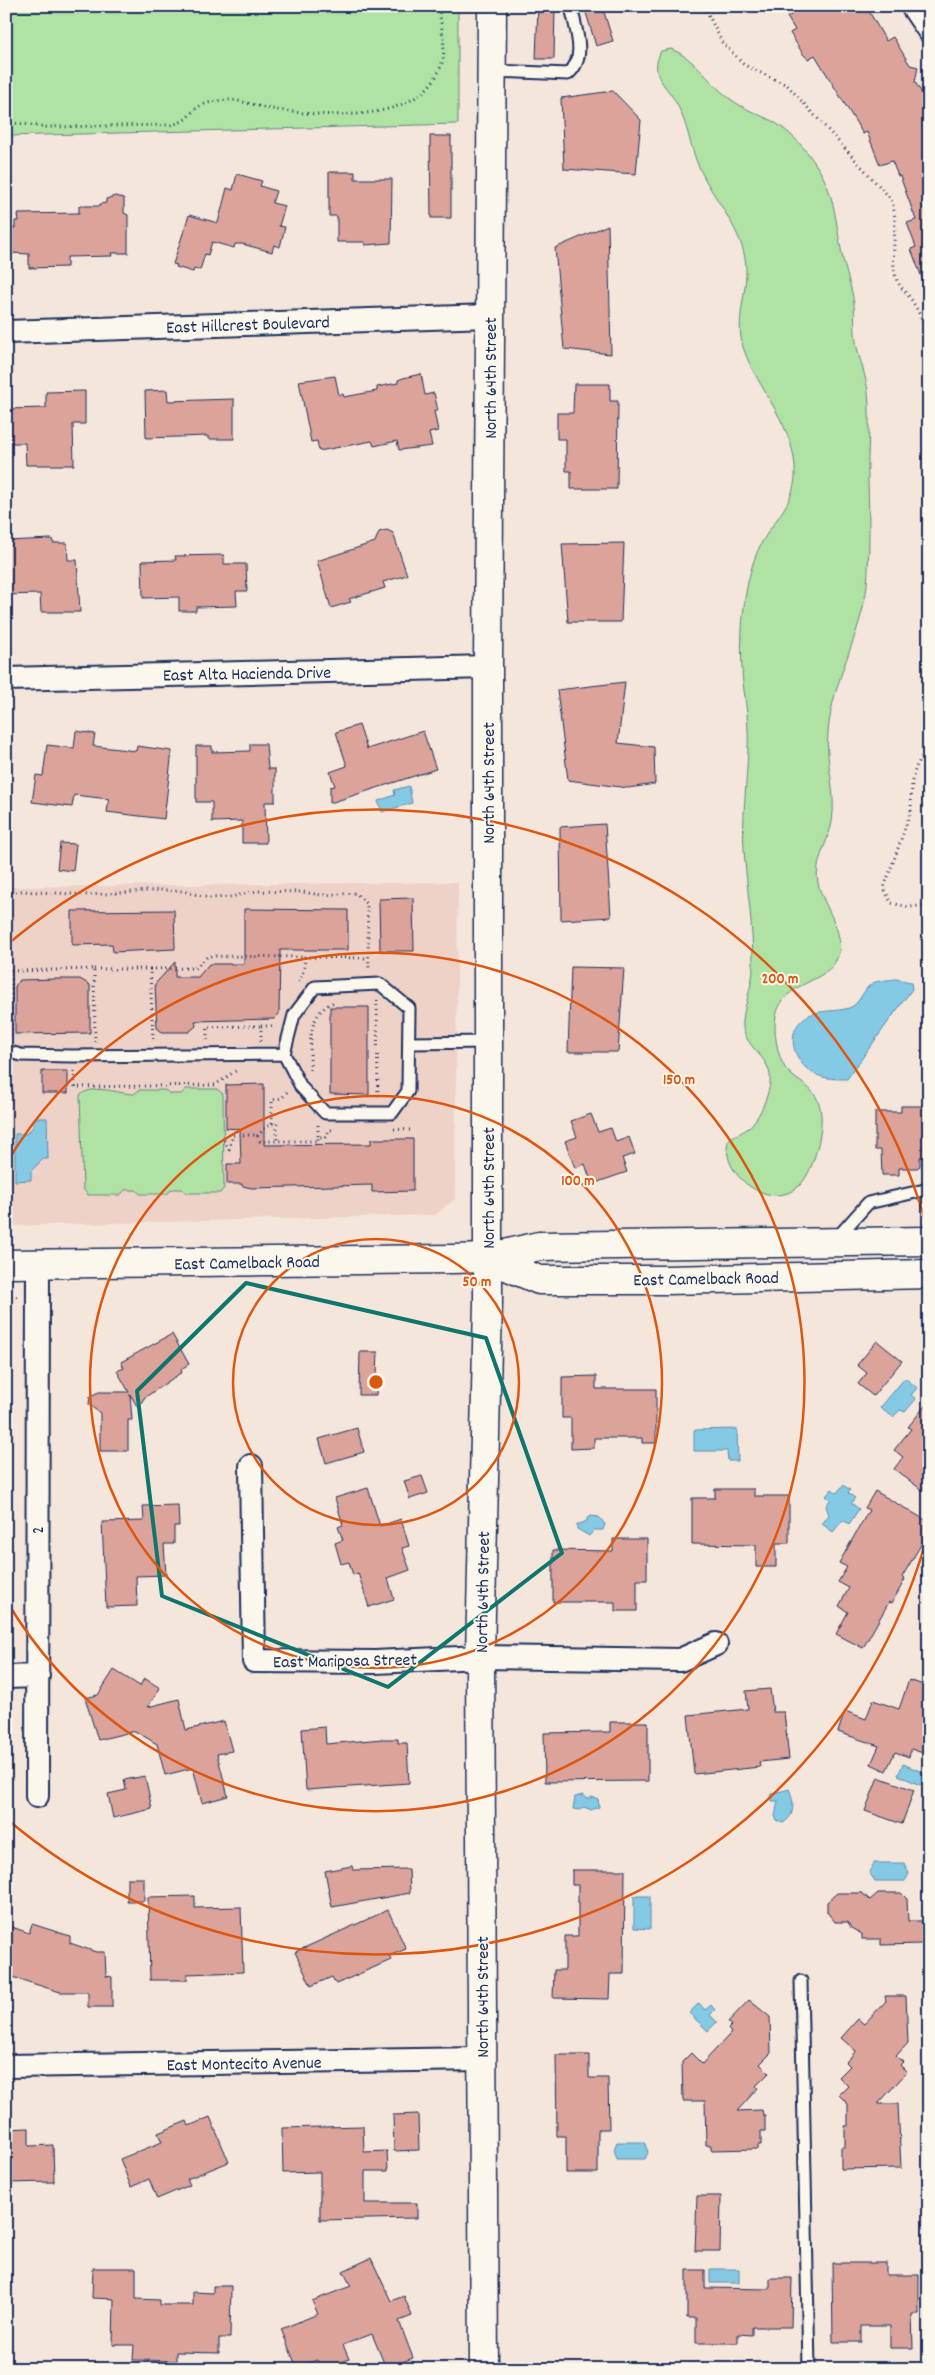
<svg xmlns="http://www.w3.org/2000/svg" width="935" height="2375" font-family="Dekko,sans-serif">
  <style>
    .built { fill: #eed2c8 }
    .green { fill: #afe2a3; stroke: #658880 }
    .water { fill: #84cae5; stroke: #5a8caf }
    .building { fill: #dca39a; stroke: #1b2f5e }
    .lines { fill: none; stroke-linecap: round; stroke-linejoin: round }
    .service-casing { stroke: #1b2f5e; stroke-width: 15 }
    .minor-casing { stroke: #1b2f5e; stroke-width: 26 }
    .tertiary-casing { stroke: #1b2f5e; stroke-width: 31 }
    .primary-casing { stroke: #1b2f5e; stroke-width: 31 }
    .path { stroke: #1b2f5e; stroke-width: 3; stroke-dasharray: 1 4; stroke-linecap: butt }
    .service { stroke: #fbf7ec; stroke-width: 11 }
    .minor { stroke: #fbf7ec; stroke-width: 22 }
    .tertiary { stroke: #fbf7ec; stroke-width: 28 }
    .primary { stroke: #fbf7ec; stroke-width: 28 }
    .marked { fill: none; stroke: #0f766e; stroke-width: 4; stroke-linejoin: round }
    .ring { fill: none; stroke: #de5710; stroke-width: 2.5 }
    .labels { text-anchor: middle; stroke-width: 4; stroke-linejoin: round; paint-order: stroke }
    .street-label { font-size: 18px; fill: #1b2f5e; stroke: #fbf7ec }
    .centre { fill: #de5710; stroke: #fbf7ec; stroke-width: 2.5 }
    .ring-label { font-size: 15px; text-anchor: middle; font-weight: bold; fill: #de5710; stroke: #fbf7ec; stroke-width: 4; stroke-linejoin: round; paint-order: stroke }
  </style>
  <rect width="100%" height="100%" fill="#f5e6dc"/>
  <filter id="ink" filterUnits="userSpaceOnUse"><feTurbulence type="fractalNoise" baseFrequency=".02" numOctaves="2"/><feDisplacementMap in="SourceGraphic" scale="10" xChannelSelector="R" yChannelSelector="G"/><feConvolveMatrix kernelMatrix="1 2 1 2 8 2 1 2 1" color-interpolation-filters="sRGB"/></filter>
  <g filter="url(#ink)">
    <path class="built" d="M458 882 455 1199 435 1215 6 1226V887Z"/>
    <path class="green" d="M6 6H458V124L6 136Z
      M671 49C695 58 708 82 729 98 743 109 759 114 774 122 792 133 807 150 818 168 835 194 836 225 842 254 845 271 852 287 854 304 855 317 854 330 856 342 859 359 866 375 868 392 871 422 867 452 868 482 869 516 870 550 867 585 861 637 832 680 828 733 825 763 837 792 832 822 828 843 814 861 818 883 823 906 846 932 838 956 828 985 784 979 776 1016 773 1029 777 1054 784 1066 797 1086 819 1084 821 1115 823 1133 813 1174 798 1187 773 1208 734 1184 728 1156 724 1134 734 1138 747 1129 759 1120 768 1097 770 1083 773 1058 747 1050 743 1028 741 1011 754 985 753 965 753 926 747 888 744 850 742 815 747 781 748 747 749 726 746 704 743 683 739 643 742 580 761 544 773 521 793 505 795 477 798 428 757 390 743 347 734 317 750 289 745 258 739 225 712 197 699 167 690 147 688 126 678 106 667 84 648 77 661 51Z
      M186 1089H217L223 1094 224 1188 220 1193H187L182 1189H172L167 1194H140L136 1190H125L120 1195H88L83 1189 80 1095C96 1083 118 1094 134 1094L139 1090H165L170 1094H181Z"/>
    <path class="water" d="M409 786 412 803 382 812 378 801 395 795 394 790Z
      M896 979 911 982 912 989 847 1079C837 1079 826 1079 817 1075 797 1067 784 1038 801 1021 813 1008 833 1013 849 1008 861 1004 862 989 873 983 879 980 889 980 896 979Z
      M33 1118H47L48 1159H43L31 1171V1180L15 1181V1134H26L33 1127Z
      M905 1378 917 1388 911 1395 916 1399 905 1412 900 1410 893 1417 880 1408Z
      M737 1429 738 1461H728L727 1451H694V1430Z
      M843 1485 850 1490 848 1493 855 1498 851 1503 859 1509 849 1524 843 1520 833 1532 822 1524 829 1515 826 1506 830 1500 826 1496 832 1489 837 1493Z
      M591 1516 599 1517 605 1524 603 1530H594L589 1536 577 1529V1525L587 1521V1518Z
      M903 1764 927 1774 928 1786 922 1783 920 1785 898 1775Z
      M789 1789C794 1800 796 1816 783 1823L777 1821 775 1816 778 1801H772L771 1794Z
      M583 1795 588 1799 592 1797 598 1799 599 1807 591 1810 584 1807 580 1810 573 1809 575 1797Z
      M874 1863H904L909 1874 905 1881H875L869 1872Z
      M634 1896H650V1929L634 1928Z
      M699 2003 705 2010 711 2005 715 2010 710 2015 717 2022 708 2031 689 2013Z
      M617 2142H644L648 2152 645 2159H617L614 2149Z
      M710 2269H739V2283H710Z"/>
    <path class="building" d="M538 6H555L554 59H536Z
      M584 6H602L613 41 596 46Z
      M785 6H866L886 41 893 37 910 65 918 67 915 82 929 105V291H927L911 249 916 247 907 223 916 220 900 176H898L892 161 880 165 867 132 863 134 815 55 808 59 803 54 790 33 795 30 787 17 791 15Z
      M613 91 641 120 636 174 564 169 561 98Z
      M430 136H451V218H431Z
      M329 172H355V179H392L391 243 365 245V242H337V216H329Z
      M237 174 262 181 260 186 276 191 272 203 285 206 279 226 285 227 280 247 274 245 272 252 242 244H235L234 248 212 242 208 255 205 254 200 270 194 269 193 272 176 267 177 265 173 264 189 215 218 223 227 188 233 190Z
      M115 196 124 198V213L128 215V253H111L112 256 67 257V267L29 268V254L11 253 10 228H15V221H19L18 214 79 213V206H100V204L106 203V199Z
      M608 225 611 354 564 349 555 248Z
      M421 374 425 395 434 393 438 411H434L438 431 429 433 432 446 399 450 397 441 374 446 372 441 319 451 317 441 311 442 299 381 335 376 339 395 343 394 344 397 377 391V387L398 383V380L403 378Z
      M574 384H610V401H618L617 489H571V471H566V439H557V413H573Z
      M167 390 168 401 234 399V439H208V436L146 438 145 391Z
      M85 391V424H73L74 465H26L25 443H6V409L46 408V392Z
      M387 530 393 533 407 575 383 582 385 588 349 599 351 602 331 608 317 561 375 542 379 532Z
      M52 539 53 543H67L68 560H77L80 612H41L40 594 6 595V541Z
      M624 543 621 622H568L562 544Z
      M224 555V564H246L247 591H236L237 606 196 607V611H179V597L143 598 142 561 176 560 175 556Z
      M625 682 618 743 654 747 655 784 628 788 568 780 557 690Z
      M359 725 367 749 423 731 436 769 330 803V787L335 786 330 772 347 766 336 732Z
      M76 731 95 734 93 746 136 751 137 746 172 751 164 819 107 812 109 799 74 795 72 807 32 802 36 775 43 776 47 745 74 748Z
      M250 744H266L268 769H275V802H265L266 843H242V821L212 822V802H196V746H212V752L250 751Z
      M605 824 611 917 561 920 560 827Z
      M60 843 76 844 73 871 57 869Z
      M413 898 414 951H380L379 899Z
      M244 909 348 910V950H280L279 1014 274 1019 195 1021 196 1026 189 1032H162L157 1028 155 984 175 962V977H198L209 964H244Z
      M174 910 175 949 113 952 112 944 72 945V911Z
      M571 967 624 968 618 1052H568Z
      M57 979H80L90 985V1033L15 1034V986L20 980Z
      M330 1007H369V1095L330 1094Z
      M42 1071H68V1093H42Z
      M264 1084V1145L371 1144V1139H413V1191L372 1192V1185L252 1188 242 1186V1184H227V1164H241L240 1129 226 1128V1085Z
      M901 1106H929V1157H920V1166L917 1168H899V1175H882L881 1150H875V1112H901Z
      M591 1114 598 1132 611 1128 616 1142 629 1137 635 1154 622 1158 627 1172 592 1184 585 1164 575 1168 565 1141 577 1137 571 1121Z
      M172 1334 189 1364 181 1369 182 1372 144 1398 138 1408 130 1394 132 1420H128V1451H100V1413L89 1405 90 1396 99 1392H129L117 1371 124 1368 121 1362Z
      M877 1341 902 1361 873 1396 858 1384 867 1373 857 1365Z
      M360 1352H378L376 1395H359Z
      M596 1376V1389H656V1443H642V1438H594V1448L571 1449V1418H562V1377Z
      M929 1401V1481L922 1490 894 1469 903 1457 894 1450 911 1429 908 1427Z
      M357 1428 364 1452 326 1463 319 1439Z
      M422 1476 428 1493 410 1499 404 1481Z
      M368 1488 380 1526 401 1519 409 1546 402 1548 410 1570 388 1578 394 1599 369 1607 358 1573 353 1575 349 1562 341 1564 335 1543 343 1540 338 1527 343 1525 335 1498Z
      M715 1489H754V1496H789V1543H776V1567H756V1545L692 1544V1498H715Z
      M875 1491 929 1522V1531L902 1577 905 1579 892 1603 889 1602 863 1648 836 1634 848 1612 839 1606 849 1588 838 1582 847 1567 839 1563 869 1510 865 1508Z
      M178 1505 179 1526H174V1544H164L166 1575 136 1576 137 1606 106 1607 102 1522 144 1521 143 1506Z
      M613 1539H647V1580H637V1611H615V1602H553V1550L613 1551Z
      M114 1670 140 1686 144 1678 160 1688 148 1707 179 1699 186 1730 224 1721 232 1751 217 1754 228 1796 202 1803 193 1768 165 1775 157 1744 135 1731 98 1740 85 1698 98 1695Z
      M909 1680 929 1687V1755L911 1749 909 1757 895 1752 886 1771 871 1764 879 1746 838 1732 845 1711 866 1719 873 1700 899 1709Z
      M770 1689 773 1712H784L789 1759 759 1762 760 1767 694 1774 688 1715 748 1709 746 1691Z
      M610 1722H648V1781L545 1782 544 1733 610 1732Z
      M325 1727 326 1744 382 1739H398V1743H407L409 1783 306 1790 302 1729Z
      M145 1776 152 1809 113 1818 108 1794 126 1790 124 1780Z
      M878 1777 914 1790 902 1824 865 1811Z
      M352 1866 353 1870 409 1869 410 1893 332 1907 325 1871Z
      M572 1870H625L624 1974H610L609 1999 553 1998 554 1970H565V1936H578V1885H572Z
      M127 1878H144V1901H127Z
      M837 1893H862L870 1900 878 1893H901L907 1899 908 1921H922V1944L881 1945V1939H862V1934L851 1928 848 1922H835L827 1912V1902Z
      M195 1896V1908L241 1907 243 1972 187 1974V1980H150L148 1897Z
      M388 1910 406 1949 389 1956 391 1960 336 1984 332 1977 311 1986 295 1952Z
      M32 1924 70 1936V1943L96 1952H105L106 1976 112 1977V2007H88V1992H60L6 1975V1925L29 1933Z
      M885 1996H906L908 2043 896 2056 903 2062 900 2065 907 2072 878 2104H898L901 2168 841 2169V2147H845V2126H848V2104L839 2095 848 2086 839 2077 850 2066 846 2062 856 2051 841 2038 858 2019 864 2024 886 2001Z
      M749 2000 770 2017 771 2053 760 2064 769 2073 756 2086 758 2088 737 2111 762 2110 763 2115H765V2131H761V2145H758V2149L711 2150V2145H706L705 2101H683L682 2062 691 2053 702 2064 731 2033 728 2029 732 2025 728 2022Z
      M556 2055H589V2078H608L609 2129H598V2173H566V2136H557Z
      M418 2114 419 2150 394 2151 393 2115Z
      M210 2117 229 2162 187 2179 190 2185 157 2199 149 2179 131 2187 120 2159 162 2142 158 2133 187 2121 189 2126Z
      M363 2126 364 2152 387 2151 388 2171H365V2203H417V2218L320 2220V2172L283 2173 282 2128Z
      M29 2128V2146L53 2145 54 2182 6 2183V2129Z
      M697 2196H721L720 2251H695Z
      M371 2258 391 2301 404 2296 412 2316 399 2321 413 2358 386 2368 372 2334 343 2345 349 2359 325 2369H321L317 2360 297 2368 281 2329 318 2314 312 2301 351 2286 343 2271Z
      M832 2263H886V2275H919V2314H912L913 2348H890V2326H861V2342H833Z
      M93 2268H136V2299L160 2300V2305H193V2292L213 2293V2286H231L230 2338H219V2353L176 2352V2361L133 2360 134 2345H113L114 2299 92 2298Z
      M687 2270H705V2288L770 2289V2278H792L791 2327H752V2335L738 2334V2343H696V2318H687Z"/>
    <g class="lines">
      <defs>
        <path id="service" d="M493 71 568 74C588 57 575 29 571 6
          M380 984 409 1008 408 1091 392 1113H325L301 1087 284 1054 294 1015 315 987Z
          M410 1043 488 1042
          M6 1051 21 1055 71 1056 284 1054
          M836 1239 868 1203 929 1189
          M801 1981 809 2369"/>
        <path id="minor" d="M912 6 929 31
          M6 332 490 316
          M6 679 488 667
          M251 1466 254 1661 375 1662 480 1657 680 1660 716 1644
          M6 1677 38 1676
          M37 1796 38 1264
          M6 2066 482 2059"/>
        <path id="tertiary" d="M484 2369 480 1657 488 1302V667L492 6"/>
        <path id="primary" d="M488 1258 539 1280H667L929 1274
          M6 1264 452 1259 488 1258 539 1246 929 1241"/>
      </defs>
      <use href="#service" class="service-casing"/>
      <use href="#minor" class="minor-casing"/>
      <use href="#tertiary" class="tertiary-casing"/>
      <use href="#primary" class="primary-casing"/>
      <path class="path" d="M704 6 722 42 744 65 787 85 891 199C900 223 890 249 895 273 897 285 904 290 911 299 918 310 923 322 929 334
        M6 122 46 127 169 125C174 124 180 123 184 120 189 117 192 111 198 107 206 102 221 100 231 100 244 101 259 107 272 109 323 117 427 127 443 59 446 44 440 22 439 6
        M929 744 916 767 912 781 911 811 884 888 891 903 909 907 929 905
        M6 893 21 891 90 895 161 890 183 891 209 898 231 897 256 891 302 892 322 895 356 893 367 905 369 970
        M6 966 11 971V1038
        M94 969H150L153 1040
        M150 969 195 968 208 956 305 957
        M11 971 94 969 95 1043
        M299 982 304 969 305 957 368 958
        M377 1000 378 1098
        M207 1040V1027L261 1026
        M261 1041V1026H276
        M310 1070C311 1044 306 1014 334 1002
        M74 1071 75 1087 215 1085 237 1070
        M272 1123V1100L282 1098 287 1092
        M318 1125V1137
        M394 1129 410 1130
        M257 1136 270 1124 277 1123V1141
        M224 1140 229 1149 233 1135H257L260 1141H318V1137H326L329 1130H335
        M6 1296 19 1297"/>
      <use href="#service" class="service"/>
      <use href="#minor" class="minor"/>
      <use href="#tertiary" class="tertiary"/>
      <use href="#primary" class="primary"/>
    </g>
  </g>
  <path class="marked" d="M246 1283 486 1338 562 1553 388 1687 162 1596 137 1391Z"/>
  <g class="ring">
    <circle cx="376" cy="1382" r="143"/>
    <circle cx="376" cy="1382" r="286"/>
    <path d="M6 1164A429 429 0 1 1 6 1600"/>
    <path d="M929 1530A572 572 0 0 1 8 1820M8 944A572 572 0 0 1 929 1234"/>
  </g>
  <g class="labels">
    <g class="street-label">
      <text transform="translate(248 324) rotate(-2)" y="6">East Hillcrest Boulevard</text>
      <text transform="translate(490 378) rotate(-90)" y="6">North 64th Street</text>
      <text transform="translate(247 673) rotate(-1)" y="6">East Alta Hacienda Drive</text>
      <text transform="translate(488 783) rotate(-90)" y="6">North 64th Street</text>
      <text transform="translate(488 1188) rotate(-90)" y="6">North 64th Street</text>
      <text transform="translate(247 1262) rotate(-1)" y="6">East Camelback Road</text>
      <text transform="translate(706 1278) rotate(-1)" y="6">East Camelback Road</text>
      <text transform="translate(37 1530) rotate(-90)" y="6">2</text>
      <text transform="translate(482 1592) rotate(-89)" y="6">North 64th Street</text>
      <text transform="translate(345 1660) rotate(-1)" y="6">East Mariposa Street</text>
      <text transform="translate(482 1997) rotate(-90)" y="6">North 64th Street</text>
      <text transform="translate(244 2063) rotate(-1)" y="6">East Montecito Avenue</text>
    </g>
  </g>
  <circle cx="376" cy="1382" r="8" class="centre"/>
  <g class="ring-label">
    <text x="780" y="983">200 m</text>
    <text x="679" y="1084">150 m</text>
    <text x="578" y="1185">100 m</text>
    <text x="477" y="1286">50 m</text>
  </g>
  <rect width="935" height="2375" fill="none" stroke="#fbf7ec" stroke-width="25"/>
  <rect x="12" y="12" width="910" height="2350" fill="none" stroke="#1b2f5e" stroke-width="2" filter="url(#ink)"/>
</svg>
